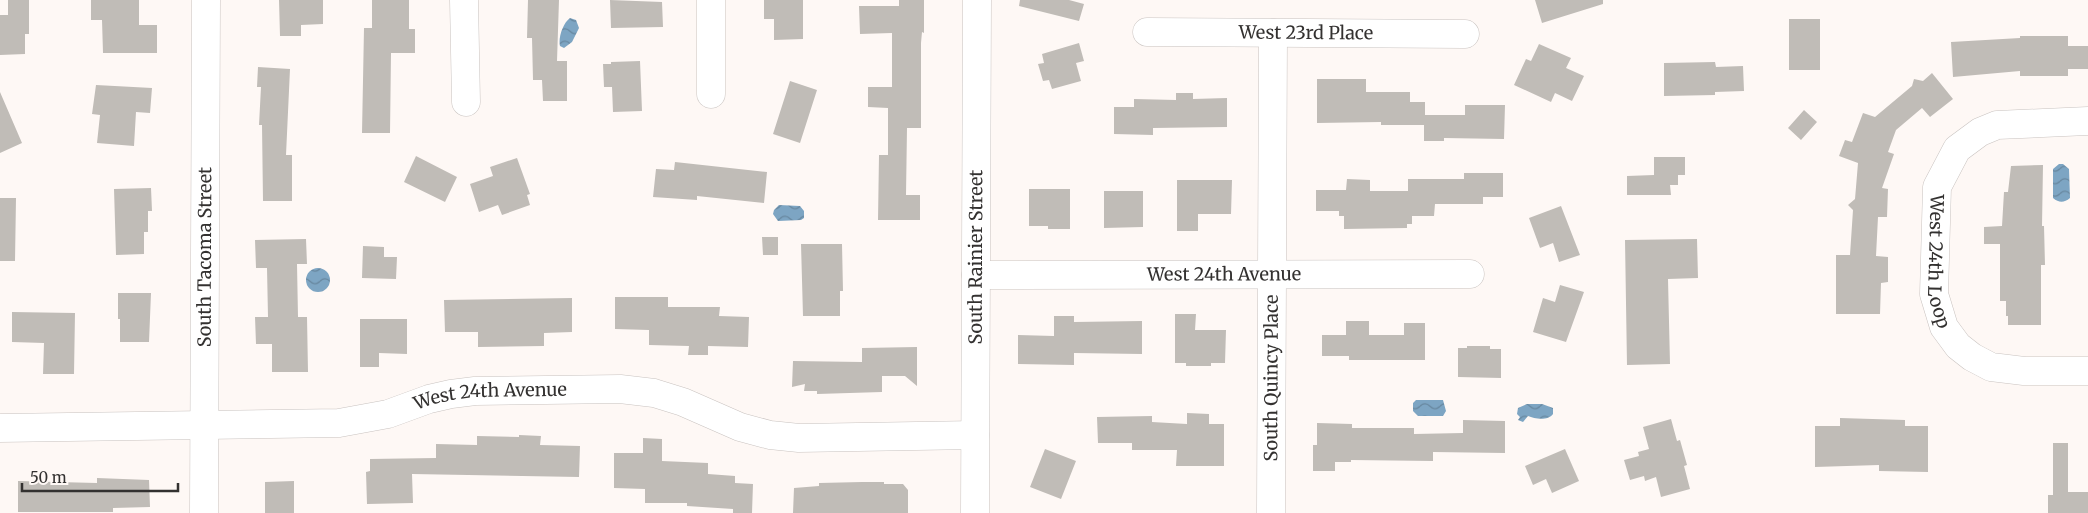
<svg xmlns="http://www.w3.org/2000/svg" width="2088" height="513" font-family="Merriweather,serif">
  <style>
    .water { fill: url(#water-waves) }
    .building { fill: #c0bcb7 }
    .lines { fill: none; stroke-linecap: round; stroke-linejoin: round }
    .minor-casing { stroke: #c9c3c0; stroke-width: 29 }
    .minor { stroke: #fff; stroke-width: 28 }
    .labels { text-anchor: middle; stroke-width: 4; stroke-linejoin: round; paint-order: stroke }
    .street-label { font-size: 18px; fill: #333130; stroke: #fef8f5 }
  </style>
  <defs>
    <pattern id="water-waves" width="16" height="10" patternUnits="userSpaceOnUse" patternTransform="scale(1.25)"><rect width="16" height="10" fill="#7da5c3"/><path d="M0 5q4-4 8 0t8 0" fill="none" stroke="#67879f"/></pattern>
  </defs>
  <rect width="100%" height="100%" fill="#fef8f5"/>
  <path class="water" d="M570 18 576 20 579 28 572 42 564 48 560 46C558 38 563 23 570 18Z
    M2059 164H2063L2069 169 2070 198C2064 203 2059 203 2053 198V169Z
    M779 205 800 206 804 211V218L801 220 778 221 773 214 774 210Z
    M306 280a12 12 0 1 1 24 0a12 12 0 1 1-24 0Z
    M1416 400H1443L1446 411 1443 416H1418L1413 411V403Z
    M1527 404H1542L1553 408V414C1548 421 1535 419 1528 416L1523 422 1518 420 1520 417 1517 414 1518 408Z"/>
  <path class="building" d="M8 0H29V34H25V54L0 55V15H8Z
    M91 0H139V25H157V53H103L102 20H91Z
    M279 0H323V24L301 25V36H280Z
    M372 0H409V29H415V53H391L390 133H362L364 28H372Z
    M528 0H559L557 61H567V101H543L542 80H533L532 38H527Z
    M610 0 662 2 663 27 611 28Z
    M764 0H803V39L774 40V19H764Z
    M899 0H924V33L922 32 921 43V128H907L906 195H920V220H878L879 155H888V108L868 107V87H892V33L860 34 859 6H899Z
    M1020 0H1069L1084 4 1079 21 1019 6Z
    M1535 0H1603V4L1542 23Z
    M1789 19H1820V70H1789Z
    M2020 36H2068V46H2088V69H2068V76H2020V71L1953 77 1951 42 2020 38Z
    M1079 43 1084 61 1076 63 1081 81 1052 89 1049 80 1043 81 1038 64 1044 63 1042 54Z
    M1539 44 1571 58 1566 68 1584 76 1572 101 1555 93 1551 102 1514 85 1526 59 1531 61Z
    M640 61 642 111 613 112 612 87H604L603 64H611V62Z
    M1715 62 1716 67 1743 66 1744 91 1715 92V95L1664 96V63Z
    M258 67 290 69 286 155H292V201H263L262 125H259L261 87H257Z
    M1932 73 1953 99 1930 117 1922 108 1896 130 1888 152 1894 154 1882 188 1888 189 1887 217H1878L1876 256 1888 257V282L1881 283 1880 314H1836V255H1850L1853 210 1848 205 1855 199 1858 163 1839 156 1845 140 1852 142 1863 113 1875 117 1912 86 1914 79 1923 81Z
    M1317 79H1366V92H1410V102H1425V115H1465V105H1505L1504 139 1444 138V141H1424V125H1381V122L1317 123Z
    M790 81 817 90 800 143 773 134Z
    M96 85 152 88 150 113 136 112 134 146 97 143 100 115 92 114Z
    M0 92 22 143 0 153Z
    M1176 93H1193V99L1227 98V127L1153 128V135L1114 134V107H1134V99L1176 100Z
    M1804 110 1817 122 1801 140 1788 128Z
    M416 156 457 177 445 202 404 182Z
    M1654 157H1685V175H1678V185H1670L1671 195H1627V176L1654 175Z
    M517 158 530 194 527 195 530 205 502 215 498 205 479 212 470 184 493 176 490 167Z
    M675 162 767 172 764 203 697 196V200L653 197 656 169 674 170Z
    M2043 165 2042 226H2044L2045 265H2041V325H2008V316H2006V301H2000V244H1984V227L2002 226 2004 192H2008L2011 166Z
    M1464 173H1503V197H1483V204H1435L1434 216H1412V224H1407V228L1344 229V216H1339V211H1316V190H1346L1347 179 1370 180V191H1408V179H1464Z
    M1177 180H1232L1231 214H1198V231H1177Z
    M151 188 152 211H148V232H144V254L116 255 114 189Z
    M1029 189H1070V229H1048V226H1029Z
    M1104 191H1143V227L1104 228Z
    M0 198H16L15 261H0Z
    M1561 206 1580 255 1559 262 1553 243 1540 248 1529 218Z
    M762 237H778V255H763Z
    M306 239 307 264H297L298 317H307L308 372H272V344H256L255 317H268L267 268H256L255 240Z
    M1697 239 1698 278 1668 279 1670 364 1627 365 1625 240Z
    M801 244H842L843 291H840V316H803Z
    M363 246 384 247V257H397L396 279 362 278Z
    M1560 285 1584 292 1566 342 1533 332 1543 298 1555 302Z
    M118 293H151L149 342H120V319H118Z
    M615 297H668V307H720L719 316 749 317 748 347 708 346V355H688L689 346 649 345V330L615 329Z
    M572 298V332L544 333V346L478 347V332H445L444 300Z
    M12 312 75 313 74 374H43L44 343 12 342Z
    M1175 314H1196L1195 330H1226L1225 363H1211V366H1186V363H1175Z
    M1054 316H1074V322L1142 321V354L1074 353V365L1018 364V335L1054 336Z
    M360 319H407V354L379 353V367H360Z
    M1346 321H1369V335H1404V323H1425V360H1349V356H1322V335H1346Z
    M1467 346H1490V349H1501V378L1458 377V348H1467Z
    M917 347V386L905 376H882V392L817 394V391H804L805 384 792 387 793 361 862 362V348Z
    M1187 413 1209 414V424H1224V466H1176L1177 450H1132V443H1098L1097 417 1152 416V422L1187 424Z
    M1840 418 1905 420V426H1928V472L1879 471V465L1815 467V426H1840Z
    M1671 419 1677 441 1680 440 1687 465 1684 466 1690 489 1661 497 1656 477 1645 481 1644 476 1630 480 1624 460 1639 456 1638 452 1649 449 1643 427Z
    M1463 420 1505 421V453L1433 452V461L1351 460V462H1335V471H1313V445H1317V423L1352 424V428H1414V434L1463 433Z
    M519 435 541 436 540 445 580 446 579 477 412 474 413 503 367 504 366 472 370 471V459L436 458V444L477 445V436L519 437Z
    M643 438 662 439V461L708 463V474L735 476V483L753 484 752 513H733V509L687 506V503H645V489L614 488V453H643Z
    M2053 443H2068V492H2088V513H2048V495H2053Z
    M1045 449 1076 461 1061 499 1030 487Z
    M1565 449 1579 481 1552 493 1546 479 1533 485 1525 466Z
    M97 478 149 480 150 507 113 508V512H18V481L97 483Z
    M294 481V513H265V482Z
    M862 482H884V484H903L908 490V513H793L794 488 819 486V483Z"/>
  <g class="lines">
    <defs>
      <g id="minor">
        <path d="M464 0 466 102"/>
        <path d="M711 0V94"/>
        <path id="s1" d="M1147 32 1465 34"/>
        <path id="s2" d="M2088 121 1997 125 1980 132 1957 149 1937 187 1934 294 1944 327 1958 346 1972 357 1991 367 2024 371H2088"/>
        <path id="s3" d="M976 275 1470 274"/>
        <path id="s4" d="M0 428 339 423 388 414 429 399 451 394 475 391 620 389 654 393 683 402 740 427 770 435 799 438 975 435"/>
        <path id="s5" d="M204 513 206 0"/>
        <path id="s6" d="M975 513 977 0"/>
        <path id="s7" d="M1271 513 1273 33"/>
      </g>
    </defs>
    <use href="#minor" class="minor-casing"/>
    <use href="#minor" class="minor"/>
  </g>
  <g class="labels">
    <g class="street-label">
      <text dy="6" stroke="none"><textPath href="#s1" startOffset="159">West 23rd Place</textPath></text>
      <text dy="6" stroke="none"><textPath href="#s5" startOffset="256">South Tacoma Street</textPath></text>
      <text dy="6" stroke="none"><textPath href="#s6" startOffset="256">South Rainier Street</textPath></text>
      <text dy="6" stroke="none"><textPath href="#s2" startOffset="256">West 24th Loop</textPath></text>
      <text dy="6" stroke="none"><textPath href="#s3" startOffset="248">West 24th Avenue</textPath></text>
      <text dy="6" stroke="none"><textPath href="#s7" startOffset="135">South Quincy Place</textPath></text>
      <text dy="6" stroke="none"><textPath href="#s4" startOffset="494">West 24th Avenue</textPath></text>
    </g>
  </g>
  <path d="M22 483v8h156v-8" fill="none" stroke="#333130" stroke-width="2.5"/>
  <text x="30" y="483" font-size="15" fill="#333130" stroke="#fef8f5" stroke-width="4" paint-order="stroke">50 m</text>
</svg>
